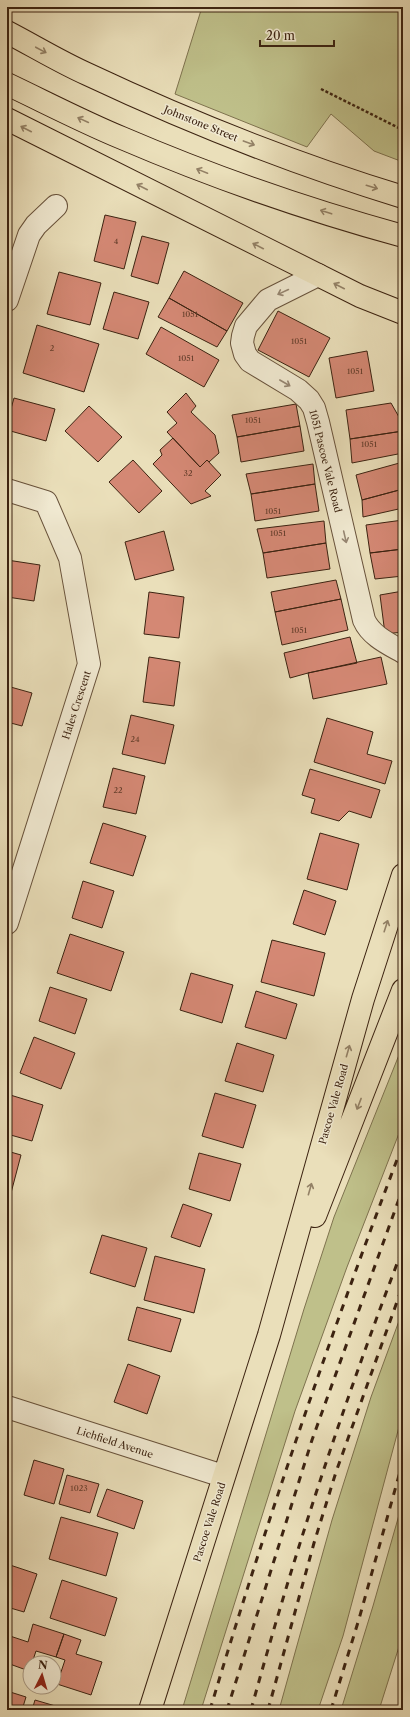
<svg xmlns="http://www.w3.org/2000/svg" width="410" height="1717" font-family="'Libre Caslon Text',serif">
  <style>
    .green { fill: #bfc08a; stroke: #7e724e }
    .building { fill: #d48874; stroke: #3c2311 }
    .lines { fill: none; stroke-linecap: round; stroke-linejoin: round }
    .minor-casing { stroke: #68523b; stroke-width: 24 }
    .major-casing { stroke: #3c2311; stroke-width: 24 }
    .path { stroke: #3c2311; stroke-width: 2.5; stroke-dasharray: 3 2; stroke-linecap: butt }
    .minor { stroke: #f1ead2; stroke-width: 22 }
    .major { stroke: #eadfba; stroke-width: 22 }
    .rail { stroke: #3c2311; stroke-width: 3; stroke-dasharray: 7 7; stroke-linecap: butt }
    .oneway { stroke: #938166 }
    .oneway2 { stroke: #968672 }
    .labels { text-anchor: middle; stroke-width: 3; stroke-linejoin: round; paint-order: stroke }
    .number-label { font-size: 8px; fill: #623c2a }
    .street-label { font-size: 10px; fill: #3c2311; stroke: #f1ead2 }
  </style>
  <rect width="100%" height="100%" fill="#eadfba"/>
  <filter id="stains"><feTurbulence type="fractalNoise" baseFrequency=".005" numOctaves="4"/><feColorMatrix values="0 0 0 0 .2 0 0 0 0 .09 0 0 0 0 .02 0 0 0 .5 -.17"/></filter>
  <radialGradient id="worn" r=".72"><stop offset=".6" stop-color="#630" stop-opacity="0"/><stop offset="1" stop-color="#630" stop-opacity=".3"/></radialGradient>
  <path class="green" d="M202 7H403V162L374 151 331 114 307 147 175 94Z
    M403 1045V1123L347 1267 295 1411 201 1710H182L304 1309 334 1217Z
    M403 1310V1412L343 1636 318 1710H279L332 1520 371 1397Z
    M403 1501V1634L379 1710H341L373 1606Z"/>
  <path class="building" d="M105 215 136 222 124 269 94 261Z
    M142 236 169 243 158 284 131 276Z
    M184 271 243 303 227 331 169 298Z
    M59 272 101 283 90 325 47 314Z
    M114 292 149 302 138 339 103 329Z
    M169 298 227 331 217 347 158 317Z
    M278 311 330 338 309 377 258 350Z
    M37 325 99 344 84 392 23 373Z
    M161 327 219 360 204 387 146 354Z
    M367 351 374 391 336 398 329 358Z
    M186 393 196 406 191 412 215 435 219 453 209 462 207 460 200 467 167 432 177 423 167 412Z
    M14 398 55 409 46 441 7 430V423Z
    M391 403 403 424V431L350 439 346 410Z
    M296 404 300 426 237 437 232 415Z
    M89 406 122 437 98 462 65 431Z
    M300 426 304 451 241 462 237 437Z
    M403 431V453L352 463 350 439Z
    M173 438 200 467 207 460 221 475 205 491 211 496 191 504 153 464 162 455 160 450Z
    M133 460 162 491 139 513 109 482Z
    M403 462V489L362 500 356 475Z
    M313 464 315 484 251 494 246 474Z
    M315 484 319 511 255 521 251 494Z
    M403 489V508L363 517 362 500Z
    M403 520V549L370 553 366 525Z
    M324 521 326 543 263 553 257 529Z
    M164 531 174 570 135 580 125 542Z
    M326 543 330 569 267 578 263 553Z
    M403 549V576L375 579 370 553Z
    M7 560 40 565 34 601 7 597Z
    M336 580 341 599 275 612 271 592Z
    M403 591V632L385 634 380 595Z
    M149 592 184 597 179 638 144 634Z
    M341 599 348 630 282 645 275 612Z
    M350 637 357 663 308 673 290 678 284 653Z
    M149 657 180 662 174 706 143 702Z
    M381 657 387 684 313 699 308 673Z
    M7 686 32 693 22 726 7 722Z
    M131 715 174 725 165 764 122 754Z
    M327 718 373 732 367 754 392 761 385 784 314 762Z
    M113 768 145 776 136 814 103 807Z
    M310 769 380 790 371 818 349 811 339 821 311 813 315 799 302 795Z
    M103 823 146 836 133 876 90 863Z
    M320 833 359 844 347 890 307 879Z
    M83 881 114 891 102 928 72 918Z
    M304 890 336 901 325 935 293 924Z
    M70 934 124 952 111 991 57 973Z
    M272 940 325 953 314 996 261 982Z
    M191 973 233 985 222 1023 180 1010Z
    M50 987 87 999 75 1034 39 1021Z
    M256 991 297 1004 286 1039 245 1027Z
    M34 1037 75 1053 61 1089 20 1073Z
    M237 1043 274 1055 263 1092 225 1081Z
    M215 1093 256 1105 243 1148 202 1136Z
    M7 1094 43 1105 32 1141 7 1134Z
    M7 1151 21 1155 11 1193 7 1191Z
    M199 1153 241 1164 230 1201 189 1189Z
    M183 1204 212 1214 200 1247 171 1237Z
    M102 1235 147 1248 135 1287 90 1273Z
    M155 1256 205 1269 194 1313 144 1300Z
    M137 1307 181 1319 171 1352 128 1340Z
    M128 1364 160 1376 147 1414 114 1402Z
    M34 1460 64 1469 54 1504 24 1495Z
    M67 1475 99 1484 90 1513 59 1504Z
    M107 1489 143 1501 134 1529 97 1516Z
    M61 1517 118 1533 106 1576 49 1559Z
    M7 1564 37 1574 24 1612 7 1607Z
    M62 1580 117 1598 105 1636 50 1618Z
    M33 1624 64 1634 56 1657 36 1651 32 1663H30L29 1671 7 1663V1635L28 1642Z
    M64 1634 81 1640 76 1654 102 1662 91 1695 57 1684 65 1660 56 1657Z
    M7 1691 26 1697 22 1710H7Z
    M35 1700 69 1710H32Z"/>
  <g class="lines">
    <defs>
      <path id="minor" d="M318 275 268 300 246 326 243 336 242 343 245 354 250 361 298 390 309 400 314 408 318 422 364 620C371 636 389 644 403 652
        M7 300 29 235 36 225 56 206
        M7 490 46 502 70 558 89 664 7 923
        M7 1407 223 1476"/>
      <path id="major" d="M7 32C34 46 60 62 87 74 189 122 295 164 403 197
        M7 84C45 102 83 122 122 138 213 177 308 210 403 236
        M7 119 360 296 403 313
        M315 1216 403 990
        M150 1710 269 1335 363 999 403 875"/>
    </defs>
    <use href="#minor" class="minor-casing"/>
    <use href="#major" class="major-casing"/>
    <path class="path" d="M321 89 403 130"/>
    <use href="#minor" class="minor"/>
    <use href="#major" class="major"/>
    <path class="rail" d="M210 1710C267 1519 332 1330 403 1144
      M227 1710 312 1440 403 1188
      M251 1710C294 1553 345 1399 403 1248
      M268 1710 314 1543 336 1472 403 1285
      M331 1710 359 1619 403 1461"/>
  </g>
  <defs><path id="oneway-shaft" d="M-6 0H5M1.5-3L5.5 0L1.5 3" fill="none" stroke-width="1.6" stroke-linecap="round" stroke-linejoin="round"/></defs>
  <g class="oneway">
    <use href="#oneway-shaft" transform="translate(41 50) rotate(28)"/>
    <use href="#oneway-shaft" transform="translate(83 120) rotate(-155)"/>
    <use href="#oneway-shaft" transform="translate(26 129) rotate(-153)"/>
    <use href="#oneway-shaft" transform="translate(249 143) rotate(20)"/>
    <use href="#oneway-shaft" transform="translate(202 171) rotate(-158)"/>
    <use href="#oneway-shaft" transform="translate(142 187) rotate(-153)"/>
    <use href="#oneway-shaft" transform="translate(372 187) rotate(17)"/>
    <use href="#oneway-shaft" transform="translate(326 212) rotate(-162)"/>
    <use href="#oneway-shaft" transform="translate(258 246) rotate(-153)"/>
    <use href="#oneway-shaft" transform="translate(339 286) rotate(-153)"/>
    <use href="#oneway-shaft" transform="translate(386 926) rotate(-72)"/>
    <use href="#oneway-shaft" transform="translate(348 1051) rotate(-74)"/>
    <use href="#oneway-shaft" transform="translate(359 1104) rotate(111)"/>
    <use href="#oneway-shaft" transform="translate(310 1189) rotate(-74)"/>
  </g>
  <g class="oneway2">
    <use href="#oneway-shaft" transform="translate(283 292) rotate(155)"/>
    <use href="#oneway-shaft" transform="translate(285 383) rotate(30)"/>
    <use href="#oneway-shaft" transform="translate(345 537) rotate(77)"/>
  </g>
  <g class="labels">
    <g class="number-label">
      <text x="116" y="244">4</text>
      <text x="190" y="317">1051</text>
      <text x="299" y="344">1051</text>
      <text x="52" y="351">2</text>
      <text x="186" y="361">1051</text>
      <text x="355" y="374">1051</text>
      <text x="253" y="423">1051</text>
      <text x="369" y="447">1051</text>
      <text x="188" y="476">32</text>
      <text x="273" y="514">1051</text>
      <text x="278" y="536">1051</text>
      <text x="299" y="633">1051</text>
      <text x="135" y="742">24</text>
      <text x="118" y="793">22</text>
      <text x="79" y="1491">1023</text>
    </g>
    <g class="street-label">
      <text transform="translate(201 123) rotate(22)" y="4">Johnstone Street</text>
      <text transform="translate(326 461) rotate(76)" y="4">1051 Pascoe Vale Road</text>
      <text transform="translate(76 705) rotate(-72)" y="4">Hales Crescent</text>
      <text transform="translate(333 1104) rotate(-74)" y="4">Pascoe Vale Road</text>
      <text transform="translate(115 1442) rotate(18)" y="4">Lichfield Avenue</text>
      <text transform="translate(209 1522) rotate(-72)" y="4">Pascoe Vale Road</text>
    </g>
  </g>
  <rect width="410" height="1717" fill="none" stroke="#eadfba" stroke-width="24"/>
  <rect x="8" y="8" width="394" height="1701" fill="none" stroke="#3c2311" stroke-width="2"/>
  <rect x="12" y="12" width="386" height="1693" fill="none" stroke="#3c2311"/>
  <g transform="translate(42 1675) rotate(5)"><circle r="19" fill="#f1ead2" stroke="#a99a85"/>
  <path d="M0-3L7 15L0 10L-7 15Z" fill="#8f2418"/>
  <text y="-6" font-size="11" font-weight="bold" text-anchor="middle" fill="#3c2311">N</text>
  </g>
  <path d="M260 40v6h74v-6" fill="none" stroke="#3c2311" stroke-width="2"/>
  <text x="266" y="40" font-size="12" fill="#3c2311" stroke="#f1ead2" stroke-width="3" paint-order="stroke">20 m</text>
  <rect width="100%" height="100%" filter="url(#stains)"/>
  <rect width="100%" height="100%" fill="url(#worn)"/>
</svg>
